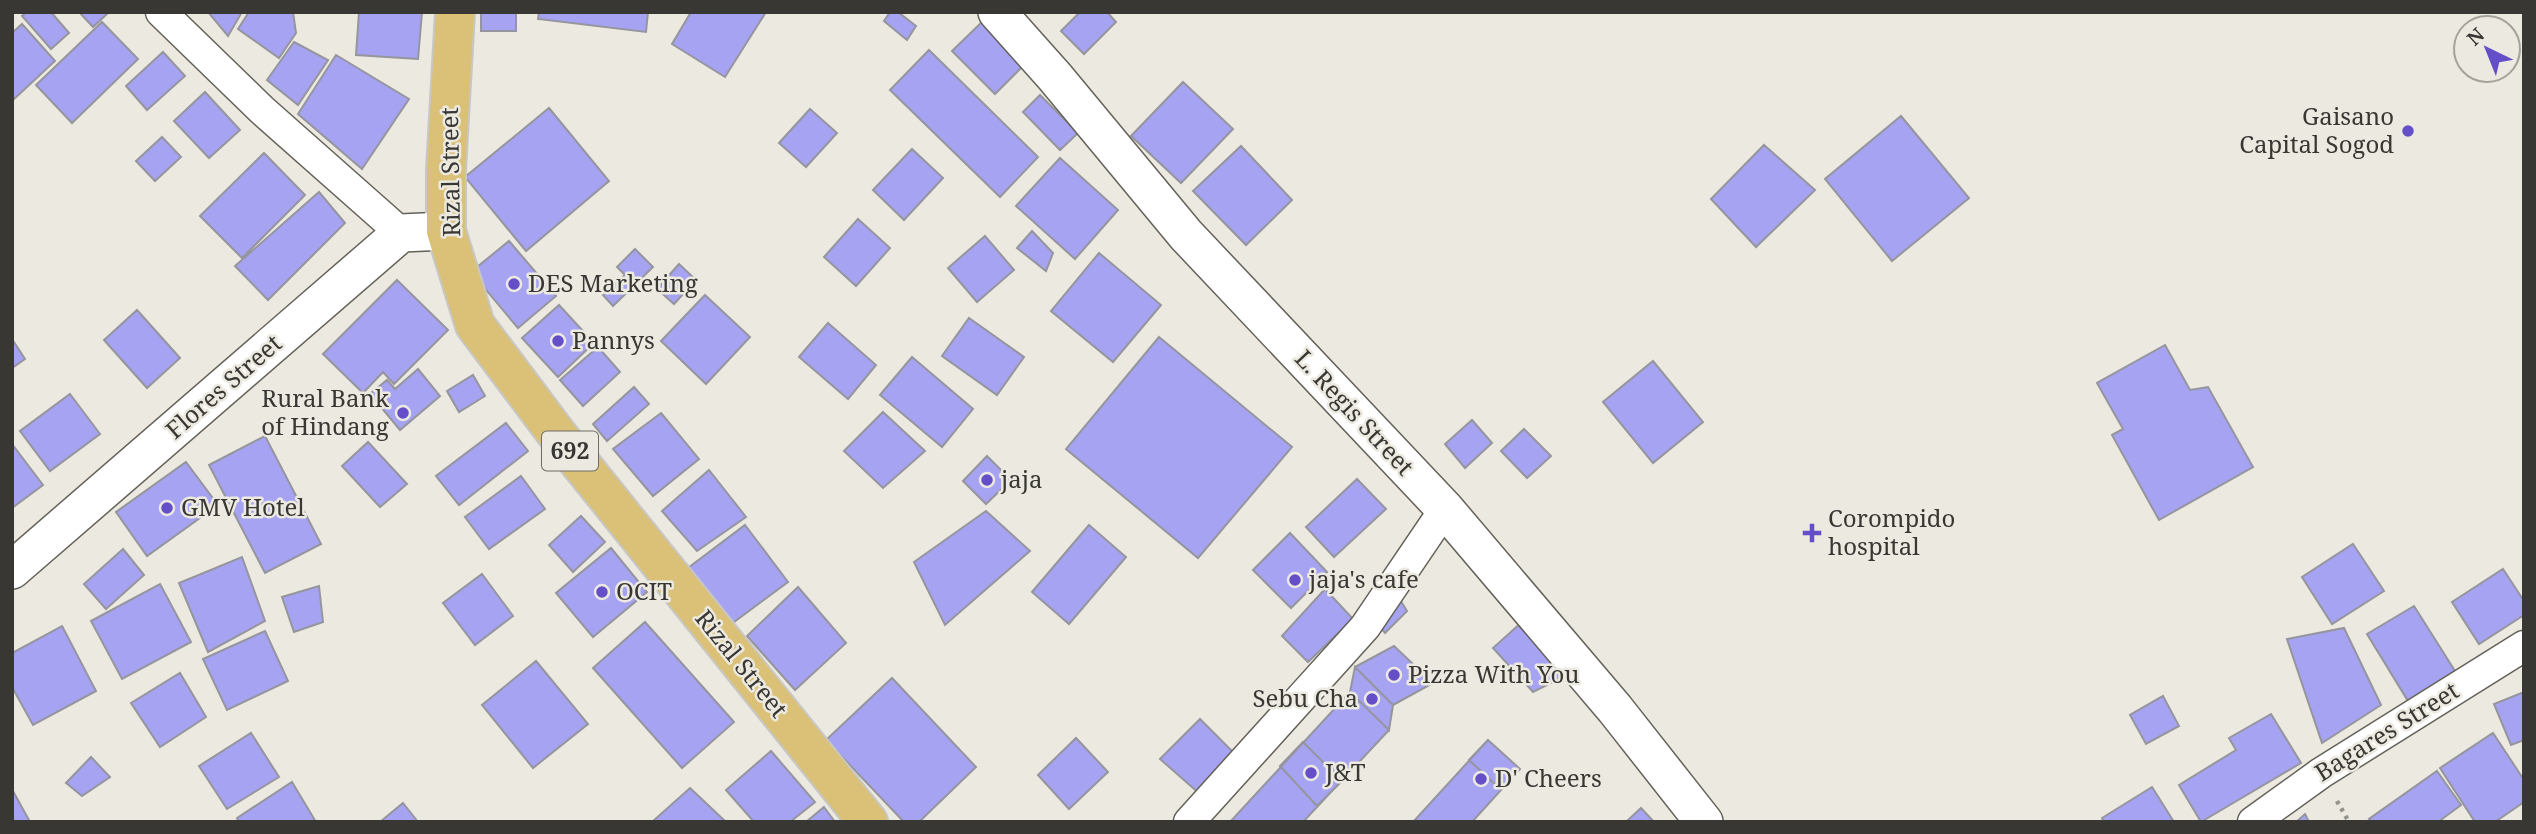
<svg xmlns="http://www.w3.org/2000/svg" width="2536" height="834" font-family="'Noto Serif',serif">
  <style>
    .building { fill: #a7a3f3; stroke: #95959d; stroke-width: 2 }
    .lines { fill: none; stroke-linecap: round; stroke-linejoin: round }
    .minor-casing { stroke: #646159; stroke-width: 33 }
    .tertiary-casing { stroke: #646159; stroke-width: 40 }
    .primary-casing { stroke: #c7c7c6; stroke-width: 42 }
    .path { stroke: #94928c; stroke-width: 4.5; stroke-dasharray: 3.5 5; stroke-linecap: butt }
    .minor { stroke: #fff; stroke-width: 30 }
    .tertiary { stroke: #fff; stroke-width: 37 }
    .primary { stroke: #dac177; stroke-width: 38 }
    .poi-dot { fill: #644fc8; stroke: #ece9e0; stroke-width: 2.5 }
    .labels { text-anchor: middle; stroke-width: 5; stroke-linejoin: round; paint-order: stroke }
    .shield { fill: #ece9e0; stroke: #6e6c68; stroke-width: 2 }
    .shield-label { font-size: 23px; font-weight: bold; fill: #383734 }
    .poi-label { font-size: 24px; fill: #383734; stroke: #ece9e0; text-anchor: start }
    .street-label { font-size: 24px; fill: #383734; stroke: #ece9e0 }
  </style>
  <rect width="100%" height="100%" fill="#ece9e0"/>
  <path class="building" d="M27 12H51L69 33 51 49 22 16Z
    M79 12H109L93 27Z
    M208 12H242L228 36Z
    M249 12H293L296 33 279 58 238 29Z
    M359 12H422L418 59 356 55Z
    M481 12H516V31H481Z
    M539 12H648L646 32 538 19Z
    M691 12H766L725 77 672 44Z
    M890 12H898L916 26 907 40 884 21Z
    M1080 12H1107L1116 22 1084 54 1061 31Z
    M102 22 138 59 72 123 36 85Z
    M982 22 1024 65 995 94 952 51Z
    M22 24 55 61 12 101V33Z
    M294 42 328 60 298 105 267 80Z
    M929 50 1038 157 1000 197 890 90Z
    M163 52 185 76 147 110 126 86Z
    M336 55 409 99 362 169 298 114Z
    M1183 82 1233 129 1181 183 1131 136Z
    M205 92 240 130 209 158 174 121Z
    M1040 95 1078 133 1060 150 1023 112Z
    M549 108 609 181 526 251 465 177Z
    M810 109 837 133 806 167 779 143Z
    M1901 116 1969 198 1892 261 1825 179Z
    M162 137 181 157 155 181 136 161Z
    M1764 145 1815 190 1756 247 1711 199Z
    M1241 146 1292 200 1246 245 1193 191Z
    M912 149 943 178 904 220 873 190Z
    M264 153 305 195 242 258 200 216Z
    M1060 158 1118 210 1075 259 1016 206Z
    M319 192 345 223 268 300 235 266Z
    M858 219 890 248 856 286 824 257Z
    M1032 231 1053 253 1046 271 1017 248Z
    M985 236 1014 270 977 302 948 268Z
    M509 241 556 296 518 328 471 272Z
    M635 249 653 267 613 306 603 295 625 275 617 267Z
    M1099 253 1161 305 1113 362 1051 311Z
    M679 264 696 280 674 304 657 289Z
    M397 280 448 330 394 384 383 372 363 393 323 354Z
    M705 295 750 337 706 384 661 341Z
    M559 305 594 343 558 377 522 338Z
    M137 310 180 358 147 388 104 340Z
    M969 318 1024 357 997 395 942 356Z
    M828 323 876 365 848 399 799 357Z
    M1159 337 1292 447 1198 558 1066 449Z
    M12 339 25 359 12 368Z
    M2165 345 2190 390 2208 387 2253 467 2159 520 2112 435 2123 429 2097 383Z
    M598 347 620 372 583 406 560 380Z
    M912 357 973 409 942 447 880 395Z
    M1653 361 1703 422 1653 463 1603 402Z
    M418 369 440 396 400 430 370 394 387 380 395 389Z
    M473 375 485 396 459 412 447 391Z
    M634 387 649 404 607 441 593 424Z
    M70 394 100 434 50 471 20 431Z
    M883 412 925 451 883 488 844 451Z
    M661 413 699 459 653 496 613 449Z
    M1472 420 1492 443 1465 468 1445 444Z
    M506 423 528 451 459 505 436 476Z
    M1524 429 1551 456 1527 478 1501 451Z
    M265 436 321 544 265 573 209 465Z
    M368 442 407 484 380 507 342 466Z
    M12 444 43 485 12 508Z
    M987 456 1011 480 986 504 963 481Z
    M186 462 218 505 147 556 116 512Z
    M709 470 746 517 697 551 662 511Z
    M521 476 545 509 489 549 465 517Z
    M1357 479 1386 509 1334 557 1306 527Z
    M986 511 1030 551 945 625 914 562Z
    M581 516 605 542 573 572 549 545Z
    M745 525 788 582 730 625 688 568Z
    M1089 525 1126 557 1069 624 1032 592Z
    M1290 533 1327 572 1291 608 1253 570Z
    M2353 544 2384 591 2332 624 2302 577Z
    M611 548 647 592 593 637 556 593Z
    M123 549 144 575 106 609 84 584Z
    M242 557 265 621 208 652 179 583Z
    M2503 569 2524 601V615L2479 644 2452 602Z
    M482 574 513 616 475 645 443 603Z
    M160 584 191 642 122 679 91 621Z
    M319 586 323 622 294 632 282 597Z
    M798 587 846 643 795 690 747 636Z
    M1325 589 1353 619 1308 662 1282 636Z
    M1399 598 1407 611 1385 633 1375 621Z
    M2414 606 2455 671 2408 701 2367 634Z
    M645 622 734 722 682 768 593 668Z
    M1522 622 1567 675 1533 692 1493 648Z
    M62 626 96 691 33 725 12 687V653Z
    M2344 628 2381 705 2322 743 2287 639Z
    M265 631 288 681 227 710 203 659Z
    M1394 646 1433 683 1393 705 1389 730 1303 822H1230L1350 692 1355 667Z
    M1394 646 1433 683 1393 705 1355 667Z
    M536 661 588 724 533 768 482 705Z
    M1355 667 1393 705 1389 730 1350 692Z
    M180 673 206 717 160 747 131 703Z
    M892 678 976 767 919 822H904L826 740Z
    M2524 692V740L2511 745 2494 704Z
    M2163 696 2179 726 2146 744 2130 715Z
    M2271 714 2301 763 2201 822 2179 785 2236 750 2229 738Z
    M1200 719 1234 753 1200 794 1160 759Z
    M251 733 279 777 227 809 199 766Z
    M2493 733 2524 780V802L2495 822H2475L2440 768Z
    M1076 738 1108 772 1069 809 1038 775Z
    M1488 740 1520 769 1472 822H1413Z
    M1488 740 1520 769 1501 790 1469 760Z
    M1303 742 1342 781 1317 806 1280 766Z
    M771 751 815 802 790 822H754L726 790Z
    M91 757 110 777 82 796 66 783Z
    M2437 771 2461 805 2438 822H2372L2369 819Z
    M292 782 316 822H239L237 818Z
    M2152 787 2174 822H2104L2102 818Z
    M690 788 726 822H652Z
    M13 791 30 822H12Z
    M403 803 418 822H380Z
    M824 807 835 822H806Z
    M1641 808 1654 822 1627 821Z
    M2305 814 2309 822H2296Z"/>
  <g class="lines">
    <defs>
      <path id="minor" d="M161 12 262 110 401 233
        M1189 822 1365 627 1445 509
        M2253 822 2321 773 2524 646"/>
      <path id="tertiary" d="M997 12 1055 77 1186 235 1445 509 1615 709 1704 822
        M12 570 401 233 446 231"/>
      <path id="primary" d="M455 12 446 170V231L475 325 559 437 868 822"/>
    </defs>
    <use href="#minor" class="minor-casing"/>
    <use href="#tertiary" class="tertiary-casing"/>
    <use href="#primary" class="primary-casing"/>
    <path class="path" d="M2337 801 2349 822"/>
    <use href="#minor" class="minor"/>
    <use href="#tertiary" class="tertiary"/>
    <use href="#primary" class="primary"/>
  </g>
  <g class="poi-dot">
    <circle cx="2408" cy="131" r="7"/>
    <circle cx="514" cy="284" r="7"/>
    <circle cx="558" cy="341" r="7"/>
    <circle cx="403" cy="413" r="7"/>
    <circle cx="987" cy="480" r="7"/>
    <circle cx="167" cy="508" r="7"/>
    <path d="M1808.5 522.5h7v7h7v7h-7v7h-7v-7h-7v-7h7z"/>
    <circle cx="1295" cy="580" r="7"/>
    <circle cx="602" cy="592" r="7"/>
    <circle cx="1394" cy="675" r="7"/>
    <circle cx="1372" cy="699" r="7"/>
    <circle cx="1311" cy="773" r="7"/>
    <circle cx="1481" cy="779" r="7"/>
  </g>
  <g class="labels">
    <rect class="shield" x="542" y="431.5" width="56" height="39" rx="5"/>
    <g class="shield-label">
      <text x="570" y="459">692</text>
    </g>
    <g class="poi-label">
      <text x="2394" y="125" text-anchor="end">Gaisano<tspan x="2394" dy="28">Capital Sogod</tspan></text>
      <text x="528" y="292">DES Marketing</text>
      <text x="572" y="349">Pannys</text>
      <text x="389" y="407" text-anchor="end">Rural Bank<tspan x="389" dy="28">of Hindang</tspan></text>
      <text x="1001" y="488">jaja</text>
      <text x="181" y="516">GMV Hotel</text>
      <text x="1828" y="527">Corompido<tspan x="1828" dy="28">hospital</tspan></text>
      <text x="1309" y="588">jaja's cafe</text>
      <text x="616" y="600">OCIT</text>
      <text x="1408" y="683">Pizza With You</text>
      <text x="1358" y="707" text-anchor="end">Sebu Cha</text>
      <text x="1325" y="781">J&amp;T</text>
      <text x="1495" y="787">D' Cheers</text>
    </g>
    <g class="street-label">
      <text transform="translate(451 172) rotate(-91)" y="8">Rizal Street</text>
      <text transform="translate(224 387) rotate(-41)" y="8">Flores Street</text>
      <text transform="translate(1354 413) rotate(47)" y="8">L. Regis Street</text>
      <text transform="translate(741 664) rotate(51)" y="8">Rizal Street</text>
      <text transform="translate(2387 732) rotate(-32)" y="8">Bagares Street</text>
    </g>
  </g>
  <rect width="2536" height="834" fill="none" stroke="#383734" stroke-width="28"/>
  <g transform="translate(2487 49) rotate(317)"><circle r="33" fill="#ece9e0" stroke="#a4a29b" stroke-width="2"/>
  <path d="M0-5L12 26L0 18L-12 26Z" fill="#644fc8"/>
  <text y="-10" font-size="19" font-weight="bold" text-anchor="middle" fill="#383734">N</text>
  </g>
</svg>
